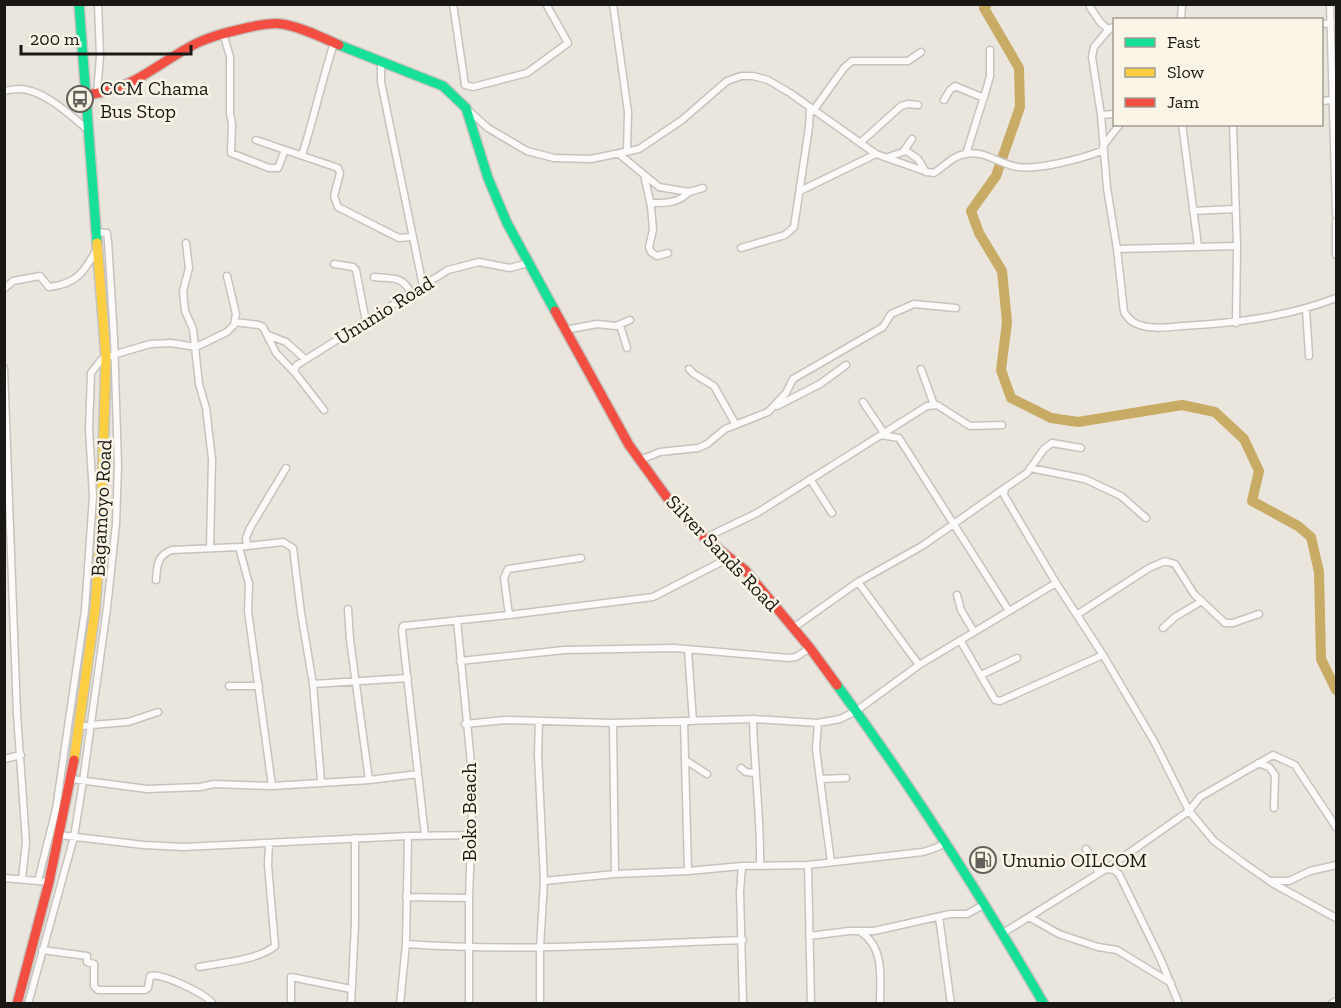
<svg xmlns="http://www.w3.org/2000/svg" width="1341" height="1008" font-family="'Zilla Slab',serif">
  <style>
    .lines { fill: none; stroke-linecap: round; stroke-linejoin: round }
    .river { stroke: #c8ab64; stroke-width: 10 }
    .street-casing { stroke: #c6c3be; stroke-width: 9 }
    .fast-casing { stroke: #c6c3be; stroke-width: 12 }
    .slow-casing { stroke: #c6c3be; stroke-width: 12 }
    .jam-casing { stroke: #c6c3be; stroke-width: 12 }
    .street { stroke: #fcfbfa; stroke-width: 6 }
    .fast { stroke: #16e098; stroke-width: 9 }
    .slow { stroke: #ffcf43; stroke-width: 9 }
    .jam { stroke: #f24e42; stroke-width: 9 }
    .labels { text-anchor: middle; stroke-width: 5; stroke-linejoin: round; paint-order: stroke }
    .poi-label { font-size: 20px; fill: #1a1814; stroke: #fbf5e8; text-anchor: start }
    .street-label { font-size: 20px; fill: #1a1814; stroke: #fbf5e8 }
  </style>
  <rect width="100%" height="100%" fill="#eae6de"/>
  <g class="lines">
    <path class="river" d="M987 4 984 8 1019 68 1020 107 996 176 971 211 979 233 1002 271 1007 322 1001 370 1011 398 1051 418 1078 422 1182 405 1215 412 1244 439 1259 471 1252 501 1298 526 1311 537 1319 572 1321 659 1336 690"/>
    <defs>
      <path id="street" d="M453 4 465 85
        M613 4 628 112 627 152
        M1330 4 1336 215
        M1090 7 1100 22 1109 30
        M1181 20 1182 4
        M1322 24 1331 23
        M1114 27 1110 28 1094 47 1092 57 1101 115 1107 188 1117 249 1124 312C1128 318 1131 322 1137 324 1151 330 1168 327 1183 326 1236 323 1287 317 1336 298
        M223 33 230 57V114L232 124 231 153 269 168H278L285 150
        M381 61V82L423 286
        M465 85 473 87 527 73 568 43 546 4
        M4 91C9 90 14 89 19 89 43 89 72 116 89 131
        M97 93 100 56 98 4
        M944 100 950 90 955 86 984 98
        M1322 101 1332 100
        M468 110 488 128 527 151 554 158 591 159 639 149 682 120 727 81 741 76H753L768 80 790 93 876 154 927 172 934 173C944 167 952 156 965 154 982 150 997 162 1013 166 1034 172 1084 158 1104 150
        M813 111 844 68 852 61H908L921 52
        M1101 115 1114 114
        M1182 124 1198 246
        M1233 124 1237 246 1236 323
        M256 140 338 168 340 173 334 196 338 207 399 238 412 237
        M860 143 901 106 908 104 918 105
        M1103 146 1120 124
        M905 150 918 159 926 172
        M619 154 659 187 689 192 703 188
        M966 154 987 87 990 76V50
        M302 155C314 118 322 80 334 43
        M888 157 903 152 912 139
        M644 175 651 206 653 230 649 247 651 252 657 256 668 253
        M800 191 876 154
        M650 203C665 203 677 204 689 192
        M1193 211 1234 209
        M1336 221V255
        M186 243 189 268 183 291 185 311 193 329 199 384 206 408 212 459 210 548
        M741 248 785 235 794 227 809 127 810 108
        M1117 249 1237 246
        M334 264 353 267 356 270 366 322
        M374 277C392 279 402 275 411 293
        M4 289 13 281 40 276 49 287C77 284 84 272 97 249
        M1306 309 1309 356
        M235 322 259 325 263 327 276 353 295 373
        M620 325 627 348
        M565 330 597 324 616 326 630 320
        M268 335 286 342 305 359
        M4 368 17 714 26 842 22 879
        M689 369 694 374 714 386 736 425
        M921 369 934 405
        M863 402 884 433
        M777 406 820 384 846 365
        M324 410 296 374 294 370 297 365 448 270 479 262 510 268 528 263
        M881 435 899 438 1009 611
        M1081 448 1052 443 1044 449 1027 473 1005 488 1004 495 1056 583 1103 655 1155 743 1189 811 1214 841 1245 864 1274 884 1336 918
        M640 460 660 452 698 448 707 444 725 429 768 412 786 393 793 379 883 327 891 314 914 304 956 308
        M1030 468 1085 479 1121 496 1146 518
        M810 479 832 513
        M705 538 757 513 927 406 937 405 970 426 1002 425
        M247 546 246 538 250 528 286 468
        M239 547 249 584 248 611 272 786
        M156 580C157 566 157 555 172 550L239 547 283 542 293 548 301 613 313 684 321 781
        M858 582 919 665
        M957 595 961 610 974 632
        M348 609 350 640 369 780
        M1078 614 1149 568 1165 561 1175 564 1194 594 1225 623H1233L1259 614
        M509 615 504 578 508 569 581 558
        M457 620 473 784 469 898V1004
        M793 628 858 582 922 546 1005 488
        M1163 628 1175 617 1202 601
        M960 640 995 700 1000 701 1103 655
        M688 650 693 721
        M460 661 564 650 674 648 789 658 796 657 810 648
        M981 675 1017 658
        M313 684 408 678
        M229 686H259
        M753 719C754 768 761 817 760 866
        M539 721 538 754 544 881 540 948V1004
        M684 721 688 871
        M613 723 615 874
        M818 723 816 749 831 862
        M465 724 505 720 613 723 753 719 818 723 840 719 856 711 919 665 1056 583
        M79 726 128 722 158 712
        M4 759 21 755
        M685 760 707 774
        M1258 763 1269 767 1275 775 1274 808
        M741 768 746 772 755 773
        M71 779 147 789 200 787 214 784 272 786 369 780 418 774
        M820 779 846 778
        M59 835 144 845 183 847 408 836 472 835
        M425 836 402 631 403 626 509 615 653 597 729 558
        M1086 849 1099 873
        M808 865 811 1004
        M742 866 740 892 743 1004
        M1106 869 1114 870 1119 874 1160 958 1179 1004
        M4 878 49 882
        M38 881 56 809 85 610 93 496 89 429 91 373 101 360 106 357 150 344 171 343 196 347 227 332 234 325 236 314 227 276
        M544 881 615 874 688 871 742 866 808 865 923 852 938 847 946 842
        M1271 881H1289L1310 871 1336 865
        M406 897 469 898
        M939 917 951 1004
        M1029 917 1059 934 1098 947 1117 950 1171 983
        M861 932C885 948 880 978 880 1004
        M1003 933 1106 869 1189 811 1200 797 1273 755 1295 765 1336 827
        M809 936 849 931H874L950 914H967L985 904
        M406 944C518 952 630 944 743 940
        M42 950 87 956V962L94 964V986L98 990H145L148 988 150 976C161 972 206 994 213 1004
        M199 967C220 963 259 960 275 946L268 865 269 843
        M28 1004 74 837 83 781 107 608 116 524 118 465 114 338 108 241 107 233 96 232
        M291 1004V977L351 989
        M351 1004 355 924V838
        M400 1004 406 944 408 836
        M1331 1004 1336 1001"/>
      <path id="fast" d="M79 4 97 243
        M339 45 443 86 466 108 488 178 507 223 555 311
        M837 685C912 787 980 894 1044 1004"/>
      <path id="slow" d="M74 760 95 610 101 528 106 357 97 243"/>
      <path id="jam" d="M85 95C135 90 155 64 197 43 214 35 232 31 250 27 260 25 272 22 282 24 301 27 321 37 339 45
        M555 311 629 445 671 503 705 538 745 570 810 648 837 685
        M17 1004 49 882 74 760"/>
    </defs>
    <use href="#street" class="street-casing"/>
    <use href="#fast" class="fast-casing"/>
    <use href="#slow" class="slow-casing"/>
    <use href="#jam" class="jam-casing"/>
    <use href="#street" class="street"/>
    <use href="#fast" class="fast"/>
    <use href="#slow" class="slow"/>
    <use href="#jam" class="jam"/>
  </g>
  <defs>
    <symbol id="bus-ring" viewBox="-11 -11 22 22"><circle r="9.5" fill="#fbf5e8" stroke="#63605b" stroke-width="1.5"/><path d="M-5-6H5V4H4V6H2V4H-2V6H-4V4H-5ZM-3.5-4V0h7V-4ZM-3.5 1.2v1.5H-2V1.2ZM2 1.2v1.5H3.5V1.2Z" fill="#63605b"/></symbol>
    <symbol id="fuel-ring" viewBox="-11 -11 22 22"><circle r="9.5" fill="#fbf5e8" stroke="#63605b" stroke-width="1.5"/><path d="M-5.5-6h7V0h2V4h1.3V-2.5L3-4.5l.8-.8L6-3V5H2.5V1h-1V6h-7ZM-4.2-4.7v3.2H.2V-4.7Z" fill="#63605b"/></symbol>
  </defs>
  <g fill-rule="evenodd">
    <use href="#bus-ring" x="65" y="84" width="30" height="30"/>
    <use href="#fuel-ring" x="968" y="845" width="30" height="30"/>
  </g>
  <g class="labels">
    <g class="poi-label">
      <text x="100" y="95">CCM Chama<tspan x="100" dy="23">Bus Stop</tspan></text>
      <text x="1002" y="867">Ununio OILCOM</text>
    </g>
    <g class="street-label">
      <text transform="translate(384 310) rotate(-32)" y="7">Ununio Road</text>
      <text transform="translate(101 508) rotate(-87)" y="7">Bagamoyo Road</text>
      <text transform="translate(723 553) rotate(46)" y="7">Silver Sands Road</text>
      <text transform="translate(469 812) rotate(-90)" y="7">Boko Beach</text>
    </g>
  </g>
  <rect width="1341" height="1008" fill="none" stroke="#1a1814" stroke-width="12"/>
  <rect x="1113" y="18" width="210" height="108" fill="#fbf5e8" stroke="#a19d93" stroke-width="1.5"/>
  <rect x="1125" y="38" width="30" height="9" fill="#16e098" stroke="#a19d93" stroke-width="1.5"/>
  <text x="1167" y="48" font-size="18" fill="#1a1814">Fast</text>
  <rect x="1125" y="68" width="30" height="9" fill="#ffcf43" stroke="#a19d93" stroke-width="1.5"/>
  <text x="1167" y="78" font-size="18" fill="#1a1814">Slow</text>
  <rect x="1125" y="98" width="30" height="9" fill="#f24e42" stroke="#a19d93" stroke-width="1.5"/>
  <text x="1167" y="108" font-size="18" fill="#1a1814">Jam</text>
  <path d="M21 45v9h170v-9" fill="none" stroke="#1a1814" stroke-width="3"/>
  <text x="30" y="45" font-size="18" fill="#1a1814" stroke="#fbf5e8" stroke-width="4.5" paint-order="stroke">200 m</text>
</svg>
